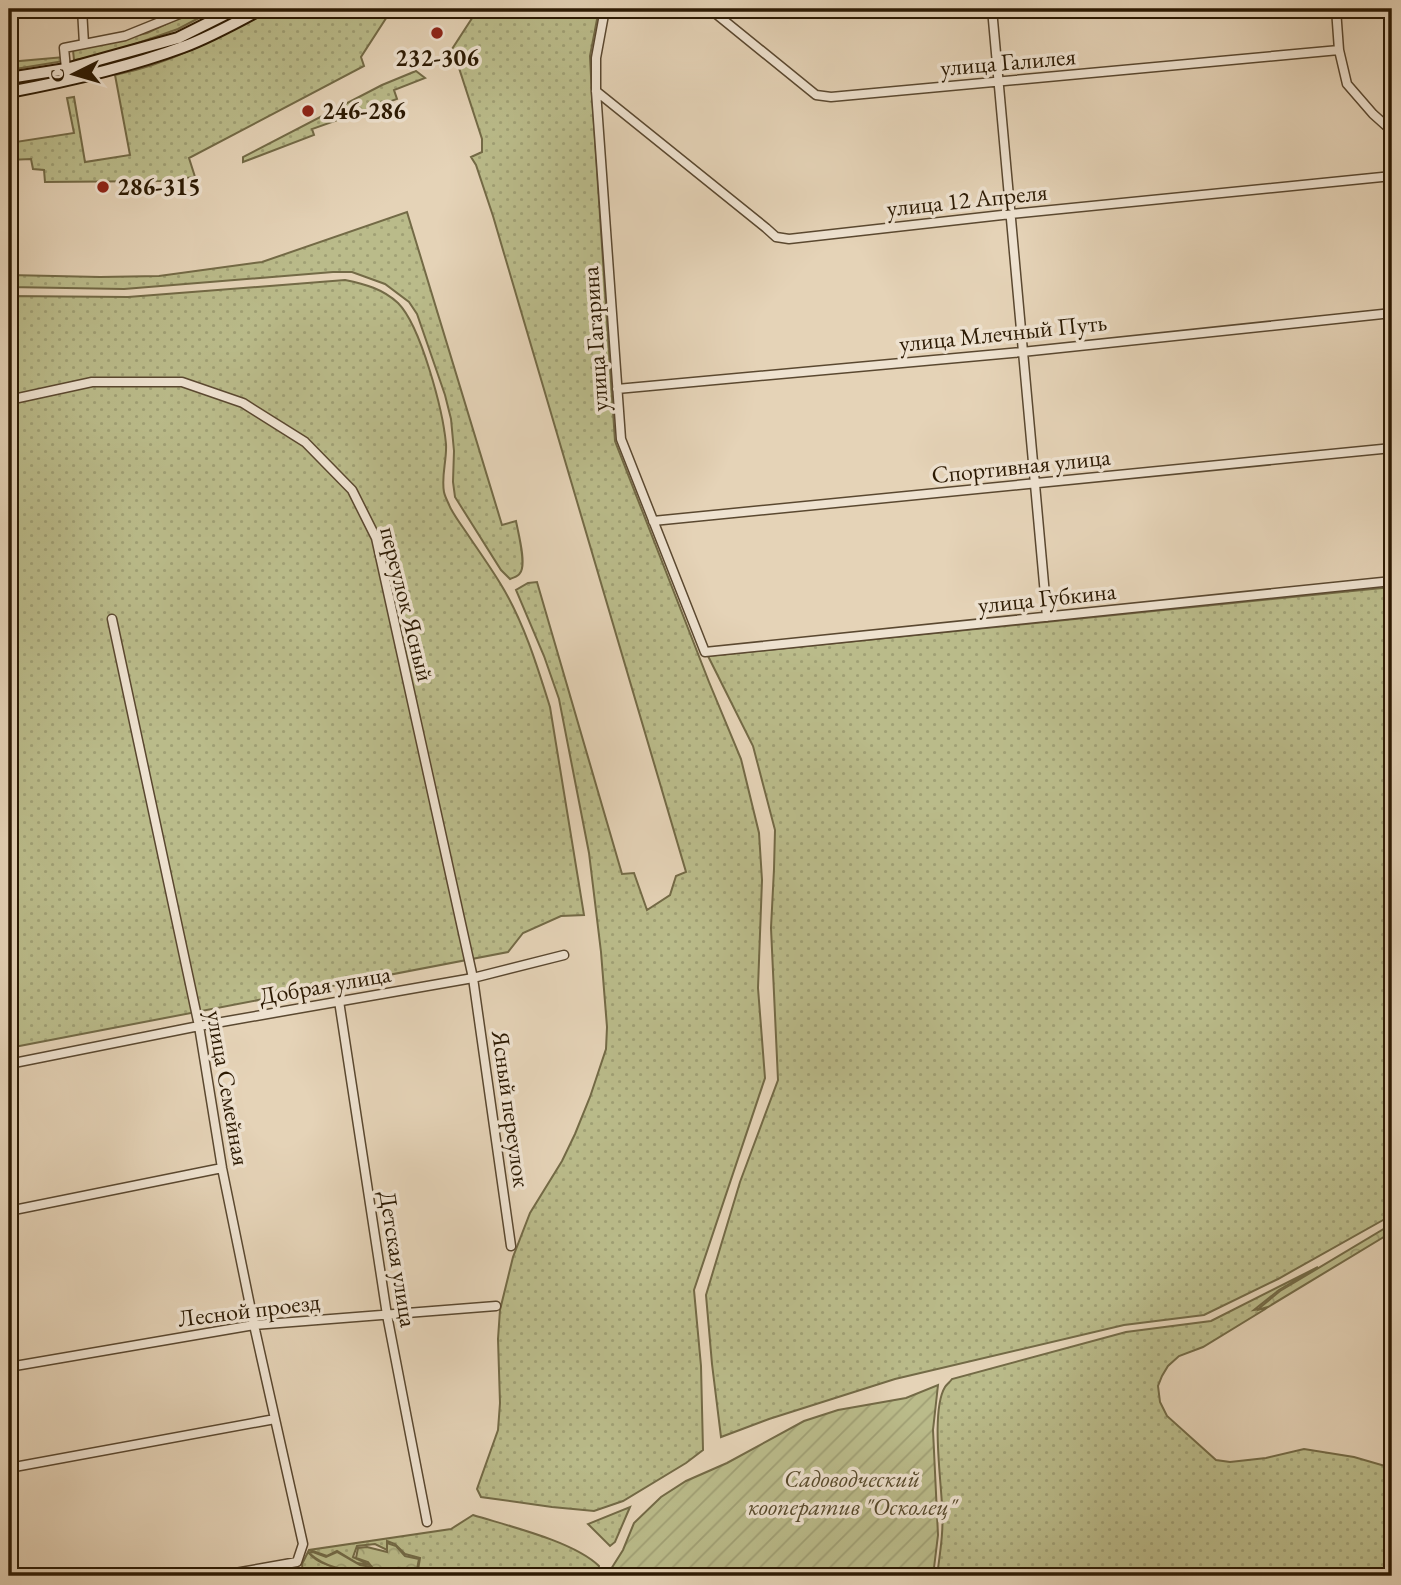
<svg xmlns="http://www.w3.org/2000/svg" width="1401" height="1585" font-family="'EB Garamond',serif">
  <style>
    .grass { fill: url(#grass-dots); stroke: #736a46; stroke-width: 2 }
    .forest { fill: url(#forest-crowns); stroke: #736a46; stroke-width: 2 }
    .garden { fill: url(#garden-furrows); stroke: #736a46; stroke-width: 2 }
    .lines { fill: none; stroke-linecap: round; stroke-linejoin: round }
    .street-casing { stroke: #5a4830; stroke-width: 11 }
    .secondary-casing { stroke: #2c1a03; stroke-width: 14 }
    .street { stroke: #eee2d0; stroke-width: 8 }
    .secondary { stroke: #eee2d0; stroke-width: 10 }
    .poi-dot { fill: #8f2418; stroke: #eee2d0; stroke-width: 2.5 }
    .labels { text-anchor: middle; stroke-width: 7; stroke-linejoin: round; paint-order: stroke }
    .poi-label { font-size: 24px; font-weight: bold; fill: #2c1a03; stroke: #eee2d0; text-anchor: start }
    .street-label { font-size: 24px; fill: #2c1a03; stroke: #eee2d0 }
    .park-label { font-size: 24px; font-style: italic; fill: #574a2c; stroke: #eee2d0 }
  </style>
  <defs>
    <pattern id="grass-dots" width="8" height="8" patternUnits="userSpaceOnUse" patternTransform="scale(1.75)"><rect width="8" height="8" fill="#babb8a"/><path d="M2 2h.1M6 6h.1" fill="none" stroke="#a0a075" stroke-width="1.8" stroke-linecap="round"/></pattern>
    <pattern id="forest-crowns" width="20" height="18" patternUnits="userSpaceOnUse" patternTransform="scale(1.75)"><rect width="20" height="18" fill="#babb8a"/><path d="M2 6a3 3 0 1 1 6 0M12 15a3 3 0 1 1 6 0" fill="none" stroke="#a0a075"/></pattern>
    <pattern id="garden-furrows" width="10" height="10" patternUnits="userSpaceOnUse" patternTransform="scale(1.75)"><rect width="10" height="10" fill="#babb8a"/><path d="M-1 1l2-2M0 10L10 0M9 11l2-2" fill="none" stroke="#a0a075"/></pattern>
  </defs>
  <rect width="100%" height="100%" fill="#e5d3b7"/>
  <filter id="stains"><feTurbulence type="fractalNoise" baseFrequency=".00286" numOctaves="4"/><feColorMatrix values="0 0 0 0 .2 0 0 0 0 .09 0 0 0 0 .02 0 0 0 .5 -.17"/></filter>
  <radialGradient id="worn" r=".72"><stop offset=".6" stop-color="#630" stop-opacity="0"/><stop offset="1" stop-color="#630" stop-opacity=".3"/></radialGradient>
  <path class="grass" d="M193 9H216L178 29 101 56 74 60 73 50 147 33 190 13Z
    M269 9H392L361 57 364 66 189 158 195 177 160 181 45 182 44 170 33 169 31 159 9 160V143L74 133 67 98 74 97 85 162 130 155 115 75C170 64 221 37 269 9Z
    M478 9H599L590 56 592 96 615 441 709 682 741 759 759 833 762 880 758 988 765 1078 694 1290 701 1366 703 1450 686 1463 623 1501 594 1511 552 1507 481 1497 477 1489 498 1430 500 1403 498 1339 500 1310 513 1257 530 1213 562 1161 575 1134 590 1097 606 1049 607 1027 601 952 589 853 559 699 544 656 516 590 528 583 537 582 622 874 634 873 647 910 670 895 676 876 686 872 493 216 476 165 471 157 482 152V139L458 65 451 61 443 63Z
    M64 57V61L9 70V62Z
    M416 71 425 78 394 90 397 99 312 129 314 135 243 162V157L382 85Z
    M407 212 502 525 516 521C518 532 527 565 520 573 518 577 514 577 510 579L501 570 455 497 453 482 454 451 451 419 445 395 417 314 409 302 385 284 352 272H333L124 289 9 287V275L100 277 159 276 262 262Z
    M345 280C365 284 383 289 398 303 421 326 443 411 446 444 447 460 441 476 444 492 445 497 448 502 450 507 454 515 459 522 464 529 476 547 489 565 500 583 523 620 537 665 550 707L584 915 561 916 523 933 508 952 9 1048V296L128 297Z
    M1392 587V1215L1278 1279 1204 1315 1124 1325 895 1379 769 1419 721 1437 712 1364 706 1295 740 1182 778 1080 771 928 774 869 775 830 753 746 708 656Z
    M1318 1267 1279 1290 1254 1310 1267 1308 1203 1347 1179 1356 1168 1366 1162 1376 1158 1386 1160 1402 1167 1416 1216 1460 1230 1462 1266 1458 1304 1449 1354 1457 1392 1468V1576H937C940 1553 944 1530 942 1506 941 1479 931 1410 945 1387 947 1384 950 1382 952 1379L1126 1332 1211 1321Z
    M630 1507 615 1542 610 1546 588 1524Z
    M473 1515C508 1526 573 1541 599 1566L597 1576H410L401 1569 418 1570 420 1558 405 1554 395 1544 387 1541V1550L375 1544 357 1546 353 1557 370 1565 357 1563 337 1551 327 1556 313 1551 309 1553C324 1570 343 1564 359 1576H303L302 1564 309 1550 451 1529Z"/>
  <path class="forest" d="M1392 1224V1232L1268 1307 1257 1310 1280 1291Z
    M387 1543 396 1546 405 1556 419 1559 417 1569 400 1568 408 1576H374L368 1573 366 1576H360C351 1568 344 1570 334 1567 324 1564 317 1560 309 1553L313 1552 326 1557 337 1552 360 1565 372 1567 368 1562 356 1558 358 1548 367 1547 387 1552Z"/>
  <path class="garden" d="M938 1385 933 1430 938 1535 933 1576H610L611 1569 623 1550 634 1523 661 1497 686 1481 727 1463 804 1421 838 1410 906 1398Z"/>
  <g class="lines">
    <defs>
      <path id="street" d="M82 9 84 44
        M605 9 596 58V91L621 439 705 652 1392 581
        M710 9 816 95 831 97 1339 50
        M992 9 1047 617
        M1336 9 1339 50 1347 84 1373 114 1392 131
        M66 69 64 48 125 36 187 11 189 9
        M596 91 766 228 776 237 789 239 1011 214 1392 176
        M617 389 1022 352 1392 313
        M9 400 92 382H182L243 403 305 442 352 490 376 538 473 978 511 1246
        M653 521 1392 448
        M112 619 199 1026 222 1168 254 1325 303 1544 297 1562 218 1576
        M339 1001 387 1315 427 1522
        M9 1064 199 1026 473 978 564 955
        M9 1211 222 1168
        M9 1367 254 1325 496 1306
        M9 1468 275 1419"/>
      <path id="secondary" d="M9 78 66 69 178 38 236 9
        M9 92C68 81 126 68 183 47 210 37 235 23 261 9"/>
    </defs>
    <use href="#street" class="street-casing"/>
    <use href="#secondary" class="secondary-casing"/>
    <use href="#street" class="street"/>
    <use href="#secondary" class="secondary"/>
  </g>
  <g class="poi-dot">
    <circle cx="437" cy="33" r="7"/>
    <circle cx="308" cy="111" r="7"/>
    <circle cx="103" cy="187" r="7"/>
  </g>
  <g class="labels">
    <g class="poi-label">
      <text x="437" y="66" text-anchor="middle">232-306</text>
      <text x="322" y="119">246-286</text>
      <text x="117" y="195">286-315</text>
    </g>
    <g class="street-label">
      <text transform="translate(1008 62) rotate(-5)" y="8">улица Галилея</text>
      <text transform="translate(967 200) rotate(-6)" y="8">улица 12 Апреля</text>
      <text transform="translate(1003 333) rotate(-6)" y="8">улица Млечный Путь</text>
      <text transform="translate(595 339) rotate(-94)" y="8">улица Гагарина</text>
      <text transform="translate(1021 466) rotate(-6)" y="8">Спортивная улица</text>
      <text transform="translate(1047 598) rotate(-6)" y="8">улица Губкина</text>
      <text transform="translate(407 604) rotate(76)" y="8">переулок Ясный</text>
      <text transform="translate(325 985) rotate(-10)" y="8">Добрая улица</text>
      <text transform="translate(228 1088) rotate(80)" y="8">улица Семейная</text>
      <text transform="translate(511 1109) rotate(82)" y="8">Ясный переулок</text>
      <text transform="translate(398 1259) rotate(81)" y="8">Детская улица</text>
      <text transform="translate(249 1310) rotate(-7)" y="8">Лесной проезд</text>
    </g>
    <g class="park-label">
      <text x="852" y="1487">Садоводческий<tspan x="852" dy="28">кооператив "Осколец"</tspan></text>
    </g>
  </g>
  <rect width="1401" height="1585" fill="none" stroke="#e5d3b7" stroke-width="35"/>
  <rect x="10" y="10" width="1380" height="1564" fill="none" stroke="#2c1a03" stroke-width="3.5"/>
  <rect x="18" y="18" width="1366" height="1550" fill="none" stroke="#2c1a03" stroke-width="2"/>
  <g transform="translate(74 74) rotate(265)" stroke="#eee2d0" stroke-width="5" paint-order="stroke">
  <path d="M0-5L12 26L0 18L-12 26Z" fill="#2c1a03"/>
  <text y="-10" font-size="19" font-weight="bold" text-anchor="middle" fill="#2c1a03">С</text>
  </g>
  <rect width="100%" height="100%" filter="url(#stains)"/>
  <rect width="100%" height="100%" fill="url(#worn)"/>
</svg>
